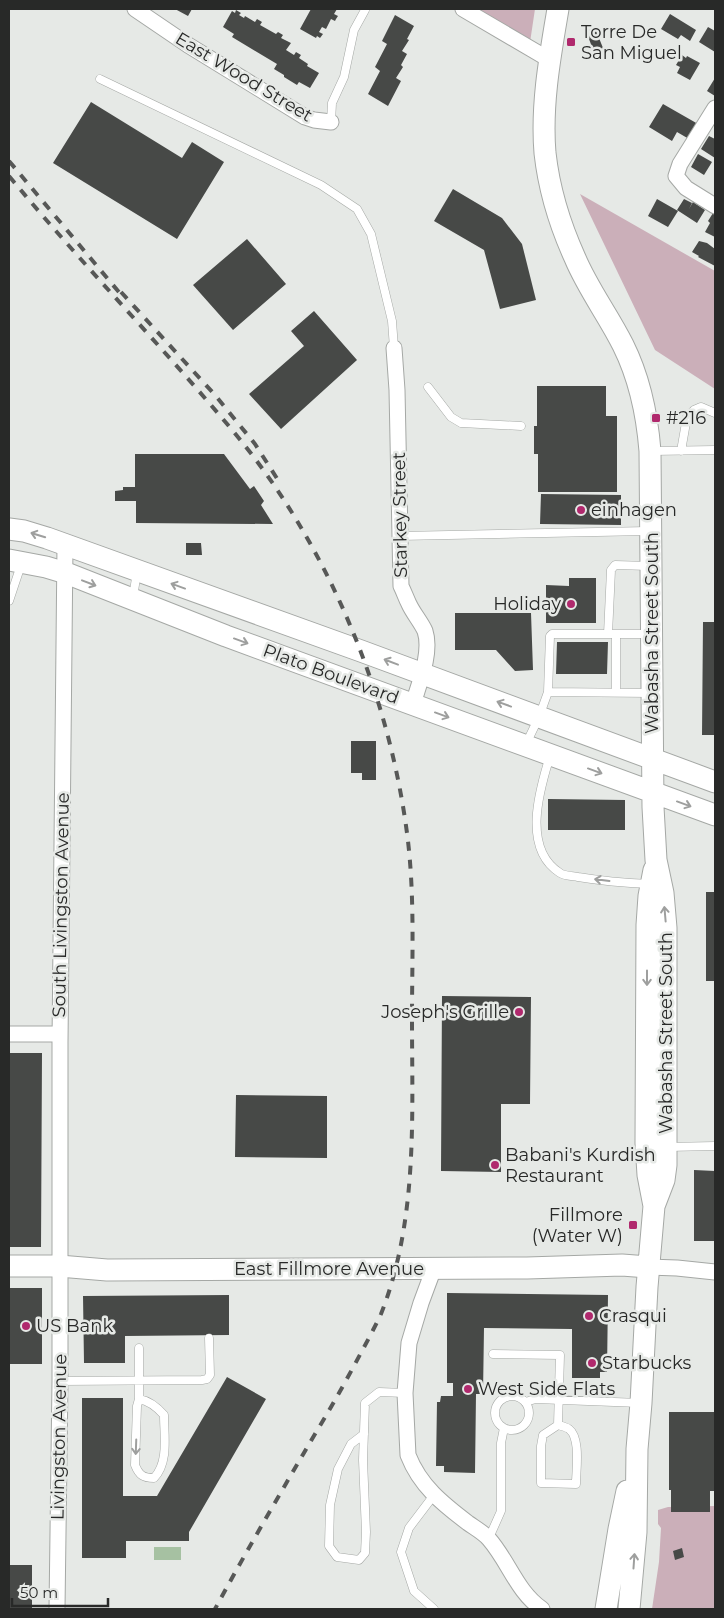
<svg xmlns="http://www.w3.org/2000/svg" width="724" height="1618" font-family="Montserrat,sans-serif">
  <style>
    .green { fill: #cbafb9 }
    .water { fill: #a6c1a2 }
    .building { fill: #474947 }
    .lines { fill: none; stroke-linecap: round; stroke-linejoin: round }
    .lane-casing { stroke: #a5a8a5; stroke-width: 9 }
    .street-casing { stroke: #a5a8a5; stroke-width: 17 }
    .secondary-casing { stroke: #a5a8a5; stroke-width: 23 }
    .lane { stroke: #fff; stroke-width: 8 }
    .street { stroke: #fff; stroke-width: 15 }
    .secondary { stroke: #fff; stroke-width: 21 }
    .rail { stroke: #575857; stroke-width: 4; stroke-dasharray: 9 9; stroke-linecap: butt }
    .oneway { stroke: #9e9f9e }
    .poi-dot { fill: #b0296d; stroke: #e6e9e6; stroke-width: 2 }
    .labels { text-anchor: middle; stroke-width: 5; stroke-linejoin: round; paint-order: stroke }
    .poi-label { font-size: 18px; fill: #282928; stroke: #e6e9e6; text-anchor: start }
    .street-label { font-size: 18px; fill: #282928; stroke: #e6e9e6 }
  </style>
  <rect width="100%" height="100%" fill="#e6e9e6"/>
  <path class="green" d="M463 9H535L529 49Z
    M580 194 715 271V389L655 350Z
    M715 1506V1609H652L659 1562 661 1528 658 1524V1510L668 1507Z"/>
  <path class="water" d="M154 1547H181V1560H154Z"/>
  <path class="building" d="M175 9H192L188 16Z
    M311 9H337L334 14 338 16 336 19 335 21 331 19 326 29 322 27 319 32 323 34 320 38 317 36 316 38 300 29Z
    M236 10 241 13 239 15 244 18 245 16 255 22 257 19 262 22 260 25 276 34 278 32 283 35 281 38 291 43 286 50 294 55 296 52 301 55 299 58 308 64 307 66 319 73 310 88 299 82 297 85 284 77V75L274 69 277 64 232 37 234 34 223 27 232 11 235 13Z
    M670 14 696 30 690 41 681 35 678 39 661 29Z
    M395 15 414 26 407 39 409 40 402 51 407 54 401 65 403 67 396 78 401 81 388 106 368 94 380 71 375 67 387 44 382 41Z
    M708 27 715 31V52L699 42Z
    M595 28 605 53 585 60 582 51 592 47 586 31Z
    M682 55 686 58 687 56 700 63 690 80 677 73 680 67 676 65Z
    M715 78V96L707 91Z
    M91 102 182 158 192 142 224 162 177 239 53 163Z
    M663 104 698 124 689 139 677 132 672 141 649 127Z
    M709 136 715 139V158L701 149Z
    M698 154 712 162 704 175 691 167Z
    M453 189 502 218 522 244 536 300 500 309 484 250 434 221Z
    M657 199 678 211 668 227 648 216Z
    M684 199 692 203 689 209 693 202 705 210 697 223 677 210Z
    M713 213 715 214V237L705 232 710 223 708 221Z
    M247 239 286 284 233 330 193 285Z
    M699 241 707 243 715 249V266L698 257 699 256 692 252Z
    M314 311 357 360 281 429 249 394 304 346 291 331Z
    M537 386H606V416H617V492H538V454H534V426H537Z
    M135 454H224L250 489 254 486 264 501 261 505 273 524 136 523V501H115V491L123 490V487H135Z
    M541 494 621 495V525L540 524Z
    M186 543H201L202 555H186Z
    M569 578H596V623H546V585L569 586Z
    M455 613H531L533 670 515 671 496 650H455Z
    M703 622H715V735H702Z
    M557 642H608L607 674H556Z
    M351 741H376V780H362V773H351Z
    M548 799 625 800V830H548Z
    M706 892H715V981H706Z
    M442 996 531 997 530 1104H501V1172L441 1171Z
    M9 1053H42L41 1247H9Z
    M236 1095 327 1096V1158L235 1157Z
    M694 1170 715 1171V1241H694Z
    M9 1288H42V1364H9Z
    M447 1293 608 1295 607 1372H600V1378H572V1329L484 1328 483 1394H476L475 1473 444 1472V1466H436L437 1402H440L441 1396H453V1383H447Z
    M229 1295V1335L125 1336V1363H84L83 1296Z
    M227 1377 266 1399 189 1532V1541H126V1558H82V1398H123V1496H157Z
    M669 1412H715V1491H710V1512H671V1490H669Z
    M682 1548 684 1557 675 1560 673 1551Z
    M9 1565H32V1609H9Z"/>
  <g class="lines">
    <defs>
      <path id="lane" d="M100 79 321 185 357 209 371 234 392 321 394 348
        M331 122 332 103 344 77 354 30 365 10
        M428 387 451 417 461 423 521 426
        M652 451 715 450
        M681 451 687 417 694 410 701 407 715 413
        M400 536 648 531
        M133 597 137 572
        M9 601 21 565
        M608 634 611 570 615 565 649 566
        M548 692 651 693
        M616 692V634
        M526 744 539 717 548 692 550 636 552 634H650
        M550 756C539 791 522 849 560 873 564 876 573 876 578 877 602 881 626 883 650 884
        M667 1147 715 1146
        M139 1348V1399L137 1406 135 1465C139 1475 143 1478 154 1478 169 1462 164 1436 164 1415 157 1407 150 1401 139 1399
        M493 1354 560 1355 558 1425C562 1426 566 1427 569 1429 581 1438 576 1470 576 1484L541 1483V1446L543 1435 558 1425
        M60 1381 202 1380 207 1379 210 1375 209 1338
        M495 1413a17 17 0 1 1 34 0a17 17 0 1 1-34 0Z
        M525 1402 536 1399 640 1403
        M364 1434 351 1444 338 1469 330 1505 329 1546 337 1557 359 1560 365 1553 366 1532 363 1460 365 1403 379 1392 405 1393
        M434 1495 409 1528 401 1552 414 1591 434 1609
        M489 1538 501 1511V1443L504 1428"/>
      <path id="street" d="M135 9 188 45 305 117 314 120 331 122
        M463 9 550 60
        M715 108 680 164 676 176 686 188 715 206
        M394 348 397 390 401 586C404 592 406 598 409 604 413 613 421 622 425 631 432 652 419 684 413 704
        M9 1034H60
        M648 1267 677 1268 715 1272
        M434 1268 421 1303 409 1343 405 1393 408 1455C420 1486 443 1504 468 1523 475 1528 484 1533 489 1539 509 1562 517 1592 542 1609
        M57 1609 60 1381V1043L65 545"/>
      <path id="secondary" d="M558 9C550 56 541 105 545 153 549 189 560 225 575 258 588 289 608 315 623 345 640 379 647 413 650 451L653 807 656 860 663 893 666 928V1165L664 1180 654 1206 647 1287 641 1403 637 1449 636 1532 629 1609
        M9 529 24 531 47 538 361 651 715 782
        M9 560 46 567 66 573 226 636 715 815
        M654 870 649 896 647 925 646 1143 648 1175 654 1206
        M9 1266H59L107 1270 527 1268 622 1265 648 1267
        M606 1609 619 1529 627 1491"/>
    </defs>
    <use href="#lane" class="lane-casing"/>
    <use href="#street" class="street-casing"/>
    <use href="#secondary" class="secondary-casing"/>
    <use href="#lane" class="lane"/>
    <use href="#street" class="street"/>
    <use href="#secondary" class="secondary"/>
    <path class="rail" d="M9 161 123 297
      M9 176C81 263 160 344 233 431 326 542 388 689 407 833 415 894 412 957 412 1019 412 1117 418 1220 381 1314 373 1331 364 1347 355 1364 342 1388 329 1411 315 1434 281 1492 247 1550 215 1609
      M121 292 215 395 255 444 278 480"/>
  </g>
  <defs><path id="oneway-shaft" d="M-6 0H5M1.5-3L5.5 0L1.5 3" fill="none" stroke-width="1.6" stroke-linecap="round" stroke-linejoin="round" transform="scale(1.25)"/></defs>
  <g class="oneway">
    <use href="#oneway-shaft" transform="translate(38 535) rotate(-163)"/>
    <use href="#oneway-shaft" transform="translate(89 583) rotate(21)"/>
    <use href="#oneway-shaft" transform="translate(178 586) rotate(-160)"/>
    <use href="#oneway-shaft" transform="translate(241 641) rotate(20)"/>
    <use href="#oneway-shaft" transform="translate(391 662) rotate(-159)"/>
    <use href="#oneway-shaft" transform="translate(504 704) rotate(-160)"/>
    <use href="#oneway-shaft" transform="translate(442 715) rotate(20)"/>
    <use href="#oneway-shaft" transform="translate(595 771) rotate(20)"/>
    <use href="#oneway-shaft" transform="translate(684 804) rotate(20)"/>
    <use href="#oneway-shaft" transform="translate(602 880) rotate(-173)"/>
    <use href="#oneway-shaft" transform="translate(665 914) rotate(-95)"/>
    <use href="#oneway-shaft" transform="translate(647 978) rotate(90)"/>
    <use href="#oneway-shaft" transform="translate(136 1447) rotate(92)"/>
    <use href="#oneway-shaft" transform="translate(634 1561) rotate(-86)"/>
  </g>
  <g class="poi-dot">
    <rect x="566" y="37" width="10" height="10" rx="2.5"/>
    <rect x="651" y="413" width="10" height="10" rx="2.5"/>
    <circle cx="581" cy="510" r="5"/>
    <circle cx="571" cy="604" r="5"/>
    <circle cx="519" cy="1012" r="5"/>
    <circle cx="495" cy="1165" r="5"/>
    <rect x="628" y="1220" width="10" height="10" rx="2.5"/>
    <circle cx="589" cy="1316" r="5"/>
    <circle cx="26" cy="1326" r="5"/>
    <circle cx="592" cy="1363" r="5"/>
    <circle cx="468" cy="1389" r="5"/>
  </g>
  <g class="labels">
    <g class="poi-label">
      <text x="581" y="38">Torre De<tspan x="581" dy="21">San Miguel</tspan></text>
      <text x="666" y="424">#216</text>
      <text x="591" y="516">einhagen</text>
      <text x="561" y="610" text-anchor="end">Holiday</text>
      <text x="509" y="1018" text-anchor="end">Joseph's Grille</text>
      <text x="505" y="1161">Babani's Kurdish<tspan x="505" dy="21">Restaurant</tspan></text>
      <text x="623" y="1221" text-anchor="end">Fillmore<tspan x="623" dy="21">(Water W)</tspan></text>
      <text x="599" y="1322">Crasqui</text>
      <text x="36" y="1332">US Bank</text>
      <text x="602" y="1369">Starbucks</text>
      <text x="478" y="1395">West Side Flats</text>
    </g>
    <g class="street-label">
      <text transform="translate(244 77) rotate(31)" y="6">East Wood Street</text>
      <text transform="translate(400 515) rotate(-91)" y="6">Starkey Street</text>
      <text transform="translate(652 633) rotate(-90)" y="6">Wabasha Street South</text>
      <text transform="translate(331 674) rotate(20)" y="6">Plato Boulevard</text>
      <text transform="translate(61 905) rotate(-89)" y="6">South Livingston Avenue</text>
      <text transform="translate(666 1033) rotate(-90)" y="6">Wabasha Street South</text>
      <text x="329" y="1275">East Fillmore Avenue</text>
      <text transform="translate(59 1437) rotate(-89)" y="6">Livingston Avenue</text>
    </g>
  </g>
  <rect width="724" height="1618" fill="none" stroke="#282928" stroke-width="20"/>
  <path d="M12 1598v8h96v-8" fill="none" stroke="#282928" stroke-width="2.5"/>
  <text x="20" y="1598" font-size="15" fill="#282928" stroke="#e6e9e6" stroke-width="4" paint-order="stroke">50 m</text>
</svg>
